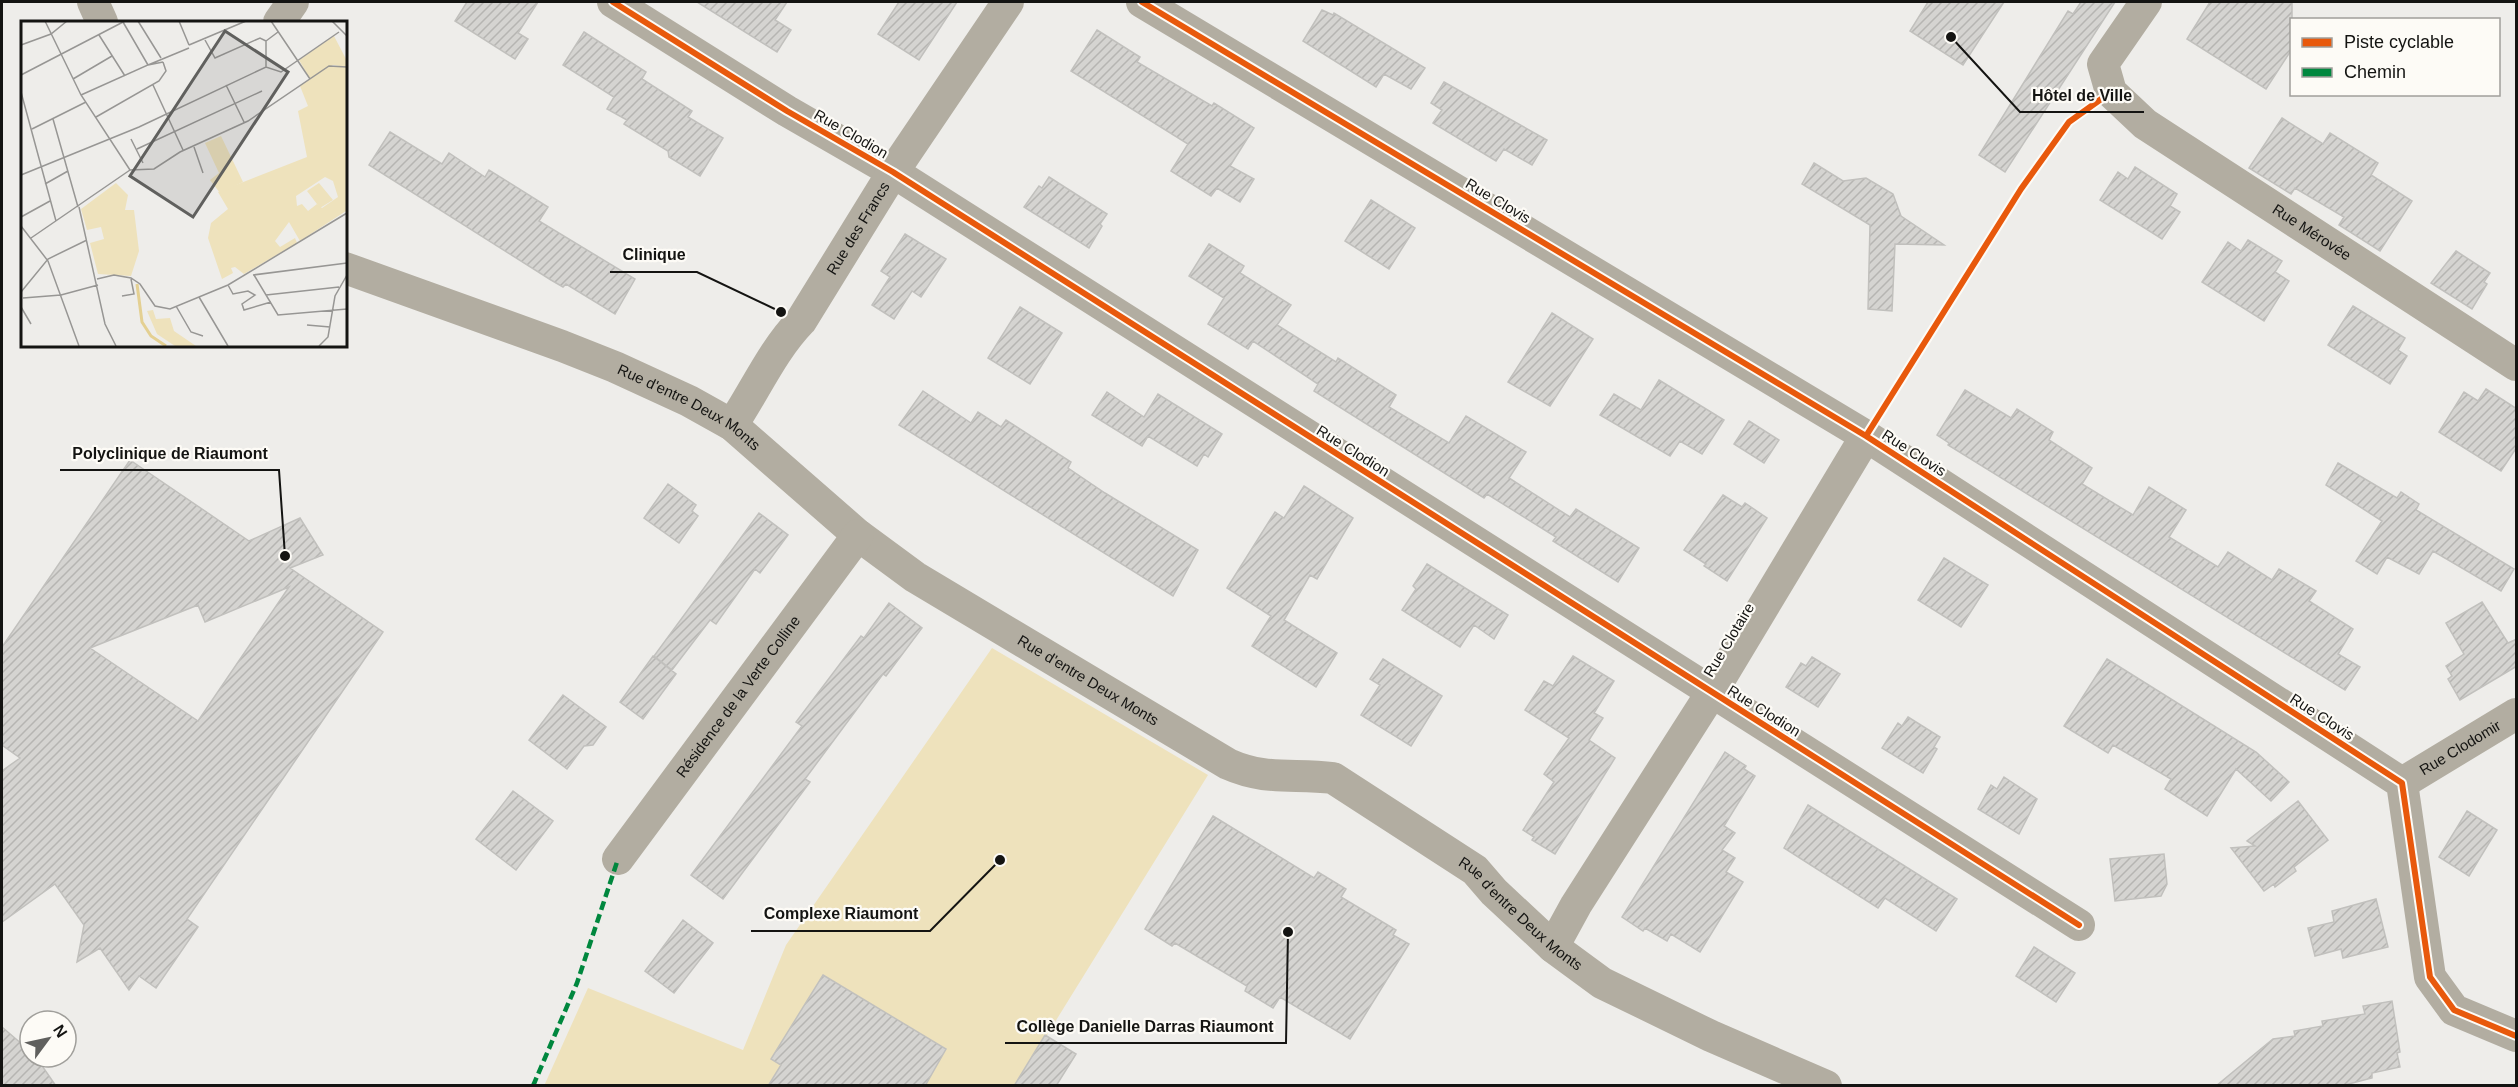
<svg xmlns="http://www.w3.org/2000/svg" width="2518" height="1087" font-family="Helvetica,sans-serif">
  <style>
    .park { fill: #eee2bc }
    .building { fill: url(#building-hatch); stroke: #c1c0bd; stroke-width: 1.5; fill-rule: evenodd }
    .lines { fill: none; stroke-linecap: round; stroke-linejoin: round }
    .minor { stroke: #b2ada1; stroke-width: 32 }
    .quiet { stroke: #00873e; stroke-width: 4.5; stroke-dasharray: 9 4.5; stroke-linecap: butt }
    .cycleway-casing { stroke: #fdfbf6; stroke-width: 10 }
    .cycleway { stroke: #e8590c; stroke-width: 6 }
    .labels { text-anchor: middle; stroke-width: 4.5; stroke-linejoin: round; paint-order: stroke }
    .street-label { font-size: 15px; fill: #141412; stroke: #fdfbf6 }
    .inset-river { fill: none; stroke: #e4d092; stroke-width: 3 }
    .inset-road { fill: none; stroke: #979694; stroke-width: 1.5 }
    .view { fill: #60605e; fill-opacity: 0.15; stroke: #60605e; stroke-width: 3 }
    .inset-edge { fill: none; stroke: #141412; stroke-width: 3 }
    .leader { fill: none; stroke: #141412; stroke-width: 2 }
    .callout-dot { fill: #141412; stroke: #fdfbf6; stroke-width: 2 }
    .callout-label { font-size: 16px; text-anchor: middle; font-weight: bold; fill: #141412; stroke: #fdfbf6; stroke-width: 4.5; stroke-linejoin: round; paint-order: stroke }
  </style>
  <defs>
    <pattern id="building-hatch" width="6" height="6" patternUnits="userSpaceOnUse" patternTransform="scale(1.5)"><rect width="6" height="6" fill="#d5d4d1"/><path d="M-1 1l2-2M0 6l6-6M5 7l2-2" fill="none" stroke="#b6b5b2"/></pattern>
  </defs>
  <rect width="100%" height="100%" fill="#eeedea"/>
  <path class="park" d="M992 648 1208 775 1016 1085 544 1086 588 988 743 1050 786 945Z"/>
  <path class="building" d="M467 2H538L518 33 528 39 515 59 455 21Z
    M697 2H787L775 20 791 30 777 52Z
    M899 2H957L919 60 878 34Z
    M1928 2H2004L1963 65 1910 31Z
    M2081 2H2115L2005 172 1979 155 2068 11 2073 14Z
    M2210 2H2292V49L2266 89 2187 39Z
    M1322 10 1333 15 1334 13 1425 68 1411 89 1384 74 1376 87 1303 41Z
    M1097 30 1140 57 1137 62 1212 106 1214 103 1254 128 1230 166 1254 179 1240 202 1217 188 1211 196 1171 171 1188 144 1071 71Z
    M584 32 646 72 642 79 692 111 688 117 723 138 700 176 669 157 668 151 624 124 627 120 607 109 614 97 563 65Z
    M1444 82 1547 140 1532 165 1504 149 1496 161 1433 123 1442 110 1431 103Z
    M2282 118 2323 144 2330 133 2378 163 2371 175 2412 201 2380 251 2339 225 2344 217 2295 188 2291 194 2249 168Z
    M390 132 442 164 449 153 485 177 489 170 548 207 539 221 635 279 615 314 566 284 563 287 551 280 369 165Z
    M1814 163 1843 181 1866 178 1893 194 1901 216 1944 245 1895 244 1892 311 1868 309 1870 225 1802 184Z
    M2135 167 2177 194 2170 206 2180 212 2162 239 2100 200 2118 172 2128 179Z
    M1049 177 1107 214 1100 224 1102 226 1089 248 1024 207 1039 186 1042 188Z
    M1371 200 1415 228 1389 269 1345 241Z
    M905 234 946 259 921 297 912 291 894 319 872 305 890 277 881 271Z
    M2248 240 2282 261 2275 272 2289 281 2264 321 2202 282 2228 242 2241 251Z
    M1209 244 1244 266 1240 273 1291 305 1277 325 1336 362 1338 358 1396 395 1389 407 1449 443 1466 416 1526 452 1509 478 1570 517 1576 509 1639 548 1618 582 1553 541 1556 537 1487 494 1484 498 1314 391 1318 384 1253 341 1248 349 1208 324 1224 298 1189 276Z
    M2456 251 2490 273 2484 282 2487 284 2472 309 2431 283Z
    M2353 306 2405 338 2398 350 2407 356 2390 384 2328 345Z
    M1020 307 1062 333 1030 384 988 358Z
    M1552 313 1593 339 1550 406 1508 382Z
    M1659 380 1724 420 1702 454 1680 441 1670 456 1600 415 1614 394 1641 410Z
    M2486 389 2517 409V447L2501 471 2439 432 2464 392 2478 401Z
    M1965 390 2011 418 2017 409 2053 432 2049 440 2092 468 2082 484 2133 515 2149 487 2186 510 2169 537 2218 567 2228 552 2272 580 2279 569 2316 591 2309 601 2353 629 2338 654 2360 667 2345 690 1948 445 1949 443 1937 435Z
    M923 391 971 423 978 412 1001 427 1006 420 1071 462 1068 468 1105 493 1198 550 1173 596 899 425Z
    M1107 392 1144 417 1158 394 1222 434 1208 457 1204 454 1197 466 1148 436 1142 446 1092 415Z
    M1749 421 1779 440 1764 463 1734 444Z
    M130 460 249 541 300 518 323 555 290 568 383 632 187 919 198 927 156 988 139 976 129 990 100 948 77 962 84 925 55 884 2 922V771L20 758 2 745V647ZM289 587 198 721 90 648 198 605 205 622Z
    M2338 463 2397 498 2401 492 2419 504 2416 510 2514 569 2501 591 2433 551 2419 574 2387 557 2377 574 2356 561 2382 521 2326 485Z
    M668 484 696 505 692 511 698 516 679 543 644 518Z
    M1304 486 1353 518 1317 579 1310 575 1284 620 1337 653 1316 687 1252 646 1271 616 1227 588 1275 512 1284 518Z
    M1723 495 1742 507 1745 503 1767 518 1727 581 1704 566 1706 564 1684 550Z
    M759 513 788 535 760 573 755 569 716 624 710 620 672 670 654 656Z
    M1944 558 1988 585 1961 627 1918 600Z
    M1427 564 1508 615 1494 639 1474 625 1460 647 1402 610 1416 589 1413 586Z
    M2482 602 2508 643 2517 639V666L2460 700 2448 679 2452 676 2446 666 2464 654 2446 623Z
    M889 603 922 628 886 676 883 674 805 779 810 782 723 899 691 875 802 726 796 722 861 636 864 638Z
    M653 656 676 674 643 719 620 702Z
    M1573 656 1614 681 1594 713 1603 718 1589 740 1615 758 1555 854 1532 840 1534 837 1523 830 1554 782 1544 774 1569 738 1525 710 1544 681 1553 686Z
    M1812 657 1840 674 1818 707 1786 687 1801 663 1806 666Z
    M1383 659 1442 696 1411 746 1361 715 1380 685 1370 679Z
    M2107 659 2256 752 2289 782 2271 801 2236 769 2207 816 2165 789 2171 779 2113 745 2108 753 2064 726Z
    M563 695 606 727 593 745 584 746 567 769 529 740Z
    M1908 717 1940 737 1934 747 1937 749 1923 773 1882 748 1898 723 1902 726Z
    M1725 752 1746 766 1744 769 1755 776 1724 826 1735 833 1722 850 1735 858 1726 872 1743 882 1700 952 1671 934 1667 941 1645 928 1643 931 1622 917Z
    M2004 777 2037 799 2019 834 1978 809 1991 785 1997 789Z
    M513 791 553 821 516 870 476 839Z
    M2298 801 2328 840 2294 867 2296 871 2275 887 2274 884 2264 891 2231 848 2255 846 2247 841Z
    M1808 805 1957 899 1936 931 1885 898 1878 908 1784 848Z
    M2467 811 2497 830 2469 876 2439 857Z
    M1213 816 1314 878 1318 872 1346 889 1341 897 1396 930 1393 935 1409 944 1350 1039 1280 997 1273 1008 1245 991 1247 986 1175 943 1172 946 1145 929Z
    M2164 854 2167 884 2161 896 2115 901 2110 859Z
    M2376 899 2388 947 2343 958 2341 949 2315 956 2308 928 2334 922 2332 911Z
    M683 920 713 943 674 993 645 971Z
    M2034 947 2075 973 2056 1002 2016 976Z
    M823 975 946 1049 925 1086H768L781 1065 771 1059Z
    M2392 1001 2400 1052 2397 1053 2400 1067 2372 1073V1078L2341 1086H2216L2273 1039 2295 1036 2294 1031 2323 1026 2322 1021 2365 1014 2363 1006Z
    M2 1027 30 1051V1057H36L56 1086H2Z
    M1045 1035 1076 1054 1056 1086H1014Z"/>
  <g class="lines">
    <g class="minor">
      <path d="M93 2 102 22"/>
      <path d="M613 2 787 111 893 172 2079 925"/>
      <path d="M1142 2 1866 436 2402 783 2430 977 2454 1010 2516 1036"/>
      <path id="s1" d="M2146 2 2103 64 2111 92 2145 124 2516 365"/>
      <path d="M279 22 293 2"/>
      <path id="s2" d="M345 268 562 346 615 367 689 401 732 425 858 535 915 577 1228 764C1266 781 1294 773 1333 778L1475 870 1494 892 1553 947 1602 983 1711 1036 1826 1086"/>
      <path id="s3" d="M732 425C755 391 772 351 801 321L893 172 1008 2"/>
      <path id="s4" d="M2402 783 2516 714"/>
      <path id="s5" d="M618 859 858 535"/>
      <path d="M1553 947 1576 905 1712 692 1866 436"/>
    </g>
    <path class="quiet" d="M533 1086 577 983 618 859"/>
    <defs>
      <path id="cycleway" d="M613 2 787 111 893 172 2079 925
        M1142 2 1866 436 2402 783 2430 977 2454 1010 2516 1036
        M1866 436 2021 189 2069 122 2111 92"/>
    </defs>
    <use href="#cycleway" class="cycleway-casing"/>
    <use href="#cycleway" class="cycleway"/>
  </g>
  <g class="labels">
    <g class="street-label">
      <text transform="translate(851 134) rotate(30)" y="5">Rue Clodion</text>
      <text transform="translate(1498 201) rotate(31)" y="5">Rue Clovis</text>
      <text dy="5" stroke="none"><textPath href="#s3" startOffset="234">Rue des Francs</textPath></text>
      <text dy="5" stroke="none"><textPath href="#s1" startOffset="350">Rue Mérovée</textPath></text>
      <text dy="5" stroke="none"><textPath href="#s2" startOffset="372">Rue d'entre Deux Monts</textPath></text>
      <text transform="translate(1353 451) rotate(32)" y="5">Rue Clodion</text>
      <text transform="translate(1914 453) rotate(33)" y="5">Rue Clovis</text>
      <text transform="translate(1729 640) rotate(-59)" y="5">Rue Clotaire</text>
      <text dy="5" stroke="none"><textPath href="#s2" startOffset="858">Rue d'entre Deux Monts</textPath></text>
      <text dy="5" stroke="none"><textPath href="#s5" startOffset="202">Résidence de la Verte Colline</textPath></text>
      <text transform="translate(1764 711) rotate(32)" y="5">Rue Clodion</text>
      <text transform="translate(2322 717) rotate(33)" y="5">Rue Clovis</text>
      <text dy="5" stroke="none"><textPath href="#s4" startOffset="68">Rue Clodomir</textPath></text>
      <text dy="5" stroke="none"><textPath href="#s2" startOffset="1360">Rue d'entre Deux Monts</textPath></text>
    </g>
  </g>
  <g transform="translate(21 21)">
    <rect width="326" height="326" fill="#eeedea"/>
    <path d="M132 289 135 298 149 297 153 310 175 325H154L136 313 126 290Z" fill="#eee2bc"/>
    <path d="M308 45 325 46V190L279 220 268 201 254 220 259 226 274 217 276 222 223 253 214 246 210 247 212 252 201 258 187 217 190 202 207 188 197 171 286 136 277 90 287 85 279 65ZM304 156 312 160 317 176 301 187 296 183 287 190 281 183 276 185 275 175Z" fill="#eee2bc" fill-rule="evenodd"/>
    <path d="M200 115 222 161 199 172 189 159 198 152 184 122ZM95 162 107 174 104 189H113L118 230 110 255 77 253 69 222 83 218 80 206 66 209 60 188ZM298 162 312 179 299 187 286 170Z" fill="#eee2bc"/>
    <path d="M313 15 325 38V46L312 44 289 58 278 39Z" fill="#eee2bc"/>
    <path class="inset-river" d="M116 263 121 301 130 315 145 325"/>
    <path class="inset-road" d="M24 0 60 74 109 149M117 0 140 37M158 0 168 24M250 0 289 58M311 0 326 15M78 14 104 55M184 19 194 37 239 17 245 20M0 24 30 13 46 0M168 24 225 0M142 41 127 44 168 27M245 46V20L257 11M0 54 104 0M52 58 91 35M132 64 162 129M205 64 223 101M0 71 35 200M60 74 127 44 102 1M75 96 138 60 145 50 142 41M32 98 57 186M11 108 65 81M110 118 122 142M173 126 182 152M116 128 241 70M109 149 133 148 159 131 227 100 308 45 326 46M0 154 118 106 245 46 260 51 318 11M24 163 47 150M58 186 84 303 95 325M0 196 29 180M0 205 27 240 58 325M10 217 109 149M232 254 326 242M233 254 257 294 326 288M76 258 93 254 110 257 119 263 134 285 149 288 207 264 326 192M207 264 212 273 227 270 234 274 221 283 223 289 250 281M0 271 27 238 66 219M245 274 318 266M101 275 113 273 110 258M178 276 207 325M2 277 40 274 77 264M155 285 170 311 182 315M0 286 10 303M286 304 309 306M298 325 307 316 314 275 326 254"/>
    <path class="view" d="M204 10 267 51 172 196 109 155Z"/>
    <rect width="326" height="326" class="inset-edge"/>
  </g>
  <path class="leader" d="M1951 37L2020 112H2144M781 312L697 272H610M285 556L279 470H60M1000 860L930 931H751M1288 932L1286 1043H1005"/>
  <g class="callout-dot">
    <circle cx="1951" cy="37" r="6"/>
    <circle cx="781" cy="312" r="6"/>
    <circle cx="285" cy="556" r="6"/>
    <circle cx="1000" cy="860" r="6"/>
    <circle cx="1288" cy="932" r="6"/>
  </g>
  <g class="callout-label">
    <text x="2082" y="101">Hôtel de Ville</text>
    <text x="654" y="260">Clinique</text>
    <text x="170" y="459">Polyclinique de Riaumont</text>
    <text x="841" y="919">Complexe Riaumont</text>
    <text x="1145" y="1032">Collège Danielle Darras Riaumont</text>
  </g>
  <rect width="2518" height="1087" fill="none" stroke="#141412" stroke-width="6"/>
  <rect x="2290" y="18" width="210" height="78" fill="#fdfbf6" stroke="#a09f9b" stroke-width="1.5"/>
  <rect x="2302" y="38" width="30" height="9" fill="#e8590c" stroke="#a09f9b" stroke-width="1.5"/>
  <text x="2344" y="48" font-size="18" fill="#141412">Piste cyclable</text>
  <rect x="2302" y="68" width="30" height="9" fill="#00873e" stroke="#a09f9b" stroke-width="1.5"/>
  <text x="2344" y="78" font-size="18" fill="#141412">Chemin</text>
  <g transform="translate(48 1039) rotate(57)"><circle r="28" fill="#fdfbf6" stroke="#a09f9b" stroke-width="1.5"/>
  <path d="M0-4.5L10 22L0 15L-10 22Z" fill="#60605e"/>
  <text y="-9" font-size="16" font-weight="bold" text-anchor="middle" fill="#141412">N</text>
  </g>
</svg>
